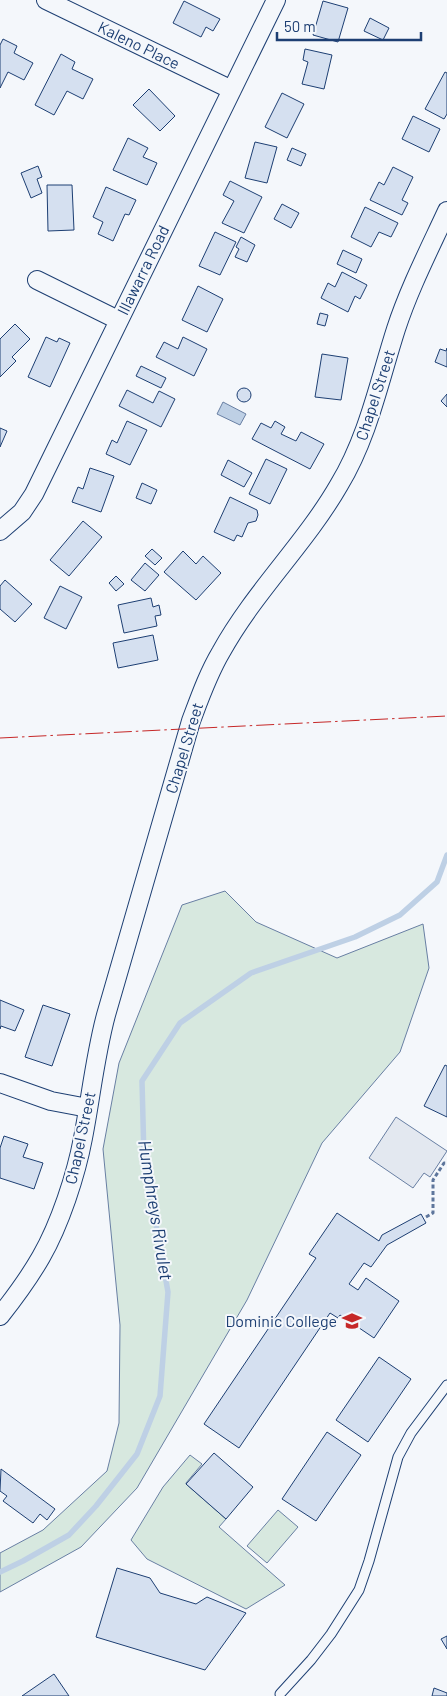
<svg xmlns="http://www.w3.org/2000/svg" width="447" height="1696" font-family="Barlow,sans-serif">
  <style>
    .green { fill: #d7e8df; stroke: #687fa3 }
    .parking { fill: #e3e8f0; stroke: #687fa3 }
    .water { fill: #bed0e5; stroke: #687fa3 }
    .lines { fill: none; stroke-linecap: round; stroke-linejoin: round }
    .stream { stroke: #bed0e5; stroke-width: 5.5 }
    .building { fill: #d5e0f0; stroke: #1d3f73 }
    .lane-casing { stroke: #1d3f73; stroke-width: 11 }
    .street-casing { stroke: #1d3f73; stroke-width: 20 }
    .path { stroke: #5e769c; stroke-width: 3; stroke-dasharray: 4 2.5; stroke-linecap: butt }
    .lane { stroke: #f4f7fb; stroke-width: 9 }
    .street { stroke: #f4f7fb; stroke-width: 18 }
    .power { stroke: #c62828; stroke-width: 1; stroke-dasharray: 18 4 2.5 4; stroke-linecap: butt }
    .labels { text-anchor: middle; stroke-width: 4; stroke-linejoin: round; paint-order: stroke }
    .street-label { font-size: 16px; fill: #1d3f73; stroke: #f4f7fb }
    .poi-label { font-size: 16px; fill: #1d3f73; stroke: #f4f7fb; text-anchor: end }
    .water-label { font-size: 18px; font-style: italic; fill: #1d3f73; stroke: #f4f7fb }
  </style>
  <rect width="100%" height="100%" fill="#f4f7fb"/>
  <path class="green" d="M225 891 256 922 337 958 423 924 429 968 400 1052 322 1143 247 1300 137 1488 81 1547 0 1592V1553L43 1530 107 1471 119 1423 120 1325 103 1149 119 1063 182 905Z
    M190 1455 202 1464 186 1483V1484L226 1519 219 1527 285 1585 246 1609 147 1559 131 1540 163 1487Z
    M278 1510 298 1527 267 1563 247 1546Z"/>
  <path class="parking" d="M396 1117 447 1151 430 1177 424 1173 413 1188 369 1158Z"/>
  <path class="water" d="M223 402 246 414 240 425 217 414Z"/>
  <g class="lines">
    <path class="stream" d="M0 1572 23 1561 69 1535 96 1506 137 1454 160 1396 168 1292 144 1158 142 1081 180 1023 251 973 355 937 400 915 437 882 447 855"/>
  </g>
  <path class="building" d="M184 1 220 19 213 31 206 27 201 37 173 23Z
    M323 1 348 8 338 42 313 35Z
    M370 18 389 28 383 40 364 31Z
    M3 39 17 46 14 53 33 63 24 80 8 72 0 88V45Z
    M305 49 332 55 324 89 302 84 308 62 303 60Z
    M61 54 75 62 72 69 93 79 83 99 67 91 54 115 35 105Z
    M445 72 447 73V114L444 119 425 109Z
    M149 89 175 116 160 131 133 105Z
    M282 93 304 104 287 138 265 127Z
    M413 116 440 129 429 152 402 139Z
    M128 138 148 148 143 157 157 163 147 185 113 170Z
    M255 142 277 147 267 183 245 178Z
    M292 148 306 154 301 166 287 160Z
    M38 166 42 177 37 179 42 193 31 198 21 173Z
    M393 167 413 177 402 200 408 203 402 215 370 200 379 182 384 185Z
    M230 181 262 197 244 233 222 223 234 201 223 195Z
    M47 185H72L74 230 48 231Z
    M106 187 136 200 129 215 125 214 113 241 98 234 103 222 93 217Z
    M282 204 299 213 291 228 274 219Z
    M365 207 398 223 391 237 379 232 371 247 351 237Z
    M215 232 236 242 220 275 199 266Z
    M241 237 255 245 247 262 235 257 239 249 236 247Z
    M343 250 362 259 356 273 337 264Z
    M342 272 367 285 360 299 355 296 348 312 321 298 328 283 335 287Z
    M198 286 223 299 207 332 182 320Z
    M320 313 328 315 325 326 317 324Z
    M15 324 30 339 12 357 16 361 0 377V339Z
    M46 337 57 342 59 338 70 343 50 387 28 377Z
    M183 337 207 349 194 376 156 357 164 342 178 349Z
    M447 348V367L435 362 440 349 446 351Z
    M322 354 348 358 341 400 315 397Z
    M141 366 166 378 161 388 136 376Z
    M237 395a7 7 0 1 1 14 0a7 7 0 1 1-14 0Z
    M127 390 153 403 159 391 175 399 161 427 119 406Z
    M447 394V407L441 401Z
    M127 421 147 430 130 465 106 454 112 440 117 443Z
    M275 421 285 427 281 434 296 441 301 432 324 444 310 469 252 439 261 423 271 428Z
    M0 428 7 431 0 447Z
    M266 459 287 469 270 504 249 494Z
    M228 460 252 473 244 487 221 475Z
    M90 468 114 476 101 512 72 502 78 487 83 489Z
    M142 483 157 490 151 504 136 498Z
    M230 497 257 510 258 515 256 521 248 523 242 537 237 535 234 541 214 532Z
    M83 521 102 537 69 576 50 560Z
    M152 549 162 558 155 565 145 556Z
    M183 551 196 564 203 556 221 573 196 600 164 572Z
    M145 563 159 575 145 591 131 580Z
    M116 576 124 584 116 591 109 583Z
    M5 580 32 604 15 622 0 609V586Z
    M60 586 82 597 66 629 44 618Z
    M151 598 153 607 159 605 161 615 155 616 157 626 124 633 118 605Z
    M153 635 158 660 118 668 113 643Z
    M0 1000 24 1010 15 1031 1 1026 0 1029Z
    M43 1005 70 1014 52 1066 25 1057Z
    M445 1065 447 1066V1117L424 1106Z
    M4 1136 28 1144 23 1157 43 1163 34 1189 0 1178V1148Z
    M337 1213 379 1241 382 1235 421 1214 426 1223 387 1245 371 1267 364 1263 349 1284 358 1290 366 1278 399 1301 374 1338 340 1315 338 1318 330 1313 239 1448 204 1424 316 1258 309 1254Z
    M379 1357 411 1379 368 1442 336 1420Z
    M327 1432 361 1455 316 1521 282 1499Z
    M214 1453 253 1487 226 1519 186 1484Z
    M1 1469 55 1509 47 1520 40 1514 33 1523 3 1501 7 1496 0 1491Z
    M117 1568 150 1578 160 1593 196 1604 207 1597 246 1613 205 1670 96 1637Z
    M447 1636V1649L441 1639Z
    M54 1674 69 1696H22Z
    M434 1688 447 1693V1696H432Z"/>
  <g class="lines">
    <defs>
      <path id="lane" d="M280 1694 311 1660 331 1634 359 1590 369 1561 398 1457 411 1433 447 1385"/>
      <path id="street" d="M46 0 232 90
        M37 280 118 320
        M0 531 22 512 34 494 276 0
        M0 1083 51 1101 88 1108
        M0 1316C15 1297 29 1278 41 1257 60 1224 76 1175 83 1138 91 1097 95 1056 106 1015L191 721C200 697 208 674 221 652 254 592 305 544 339 485 368 437 379 382 396 329 409 289 429 250 447 211"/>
    </defs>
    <use href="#lane" class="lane-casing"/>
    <use href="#street" class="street-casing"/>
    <path class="path" d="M426 1217 433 1213V1180L444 1163H447"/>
    <use href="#lane" class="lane"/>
    <use href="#street" class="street"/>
    <path class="power" d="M0 738 447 716"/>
  </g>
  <defs>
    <symbol id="school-bare" viewBox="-9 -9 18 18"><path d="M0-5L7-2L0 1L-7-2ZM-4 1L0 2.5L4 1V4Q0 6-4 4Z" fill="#c62828" stroke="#f4f7fb" stroke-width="2.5" paint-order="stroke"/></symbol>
  </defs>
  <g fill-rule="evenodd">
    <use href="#school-bare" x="338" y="1307" width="28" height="28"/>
  </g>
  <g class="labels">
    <g class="street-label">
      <text transform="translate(139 45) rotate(26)" y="6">Kaleno Place</text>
      <text transform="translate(143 270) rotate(-64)" y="6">Illawarra Road</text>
      <text transform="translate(375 395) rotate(-72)" y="6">Chapel Street</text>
      <text transform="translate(184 748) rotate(-73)" y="6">Chapel Street</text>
      <text transform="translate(80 1138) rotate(-78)" y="6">Chapel Street</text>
    </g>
    <g class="poi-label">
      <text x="337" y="1327">Dominic College</text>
    </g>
    <g class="water-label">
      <text transform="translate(155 1210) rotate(81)" y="6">Humphreys Rivulet</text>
    </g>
  </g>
  <path d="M277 32v8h144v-8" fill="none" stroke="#1d3f73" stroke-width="2.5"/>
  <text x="284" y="32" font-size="15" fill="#1d3f73" stroke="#f4f7fb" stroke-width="4" paint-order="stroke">50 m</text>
</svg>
